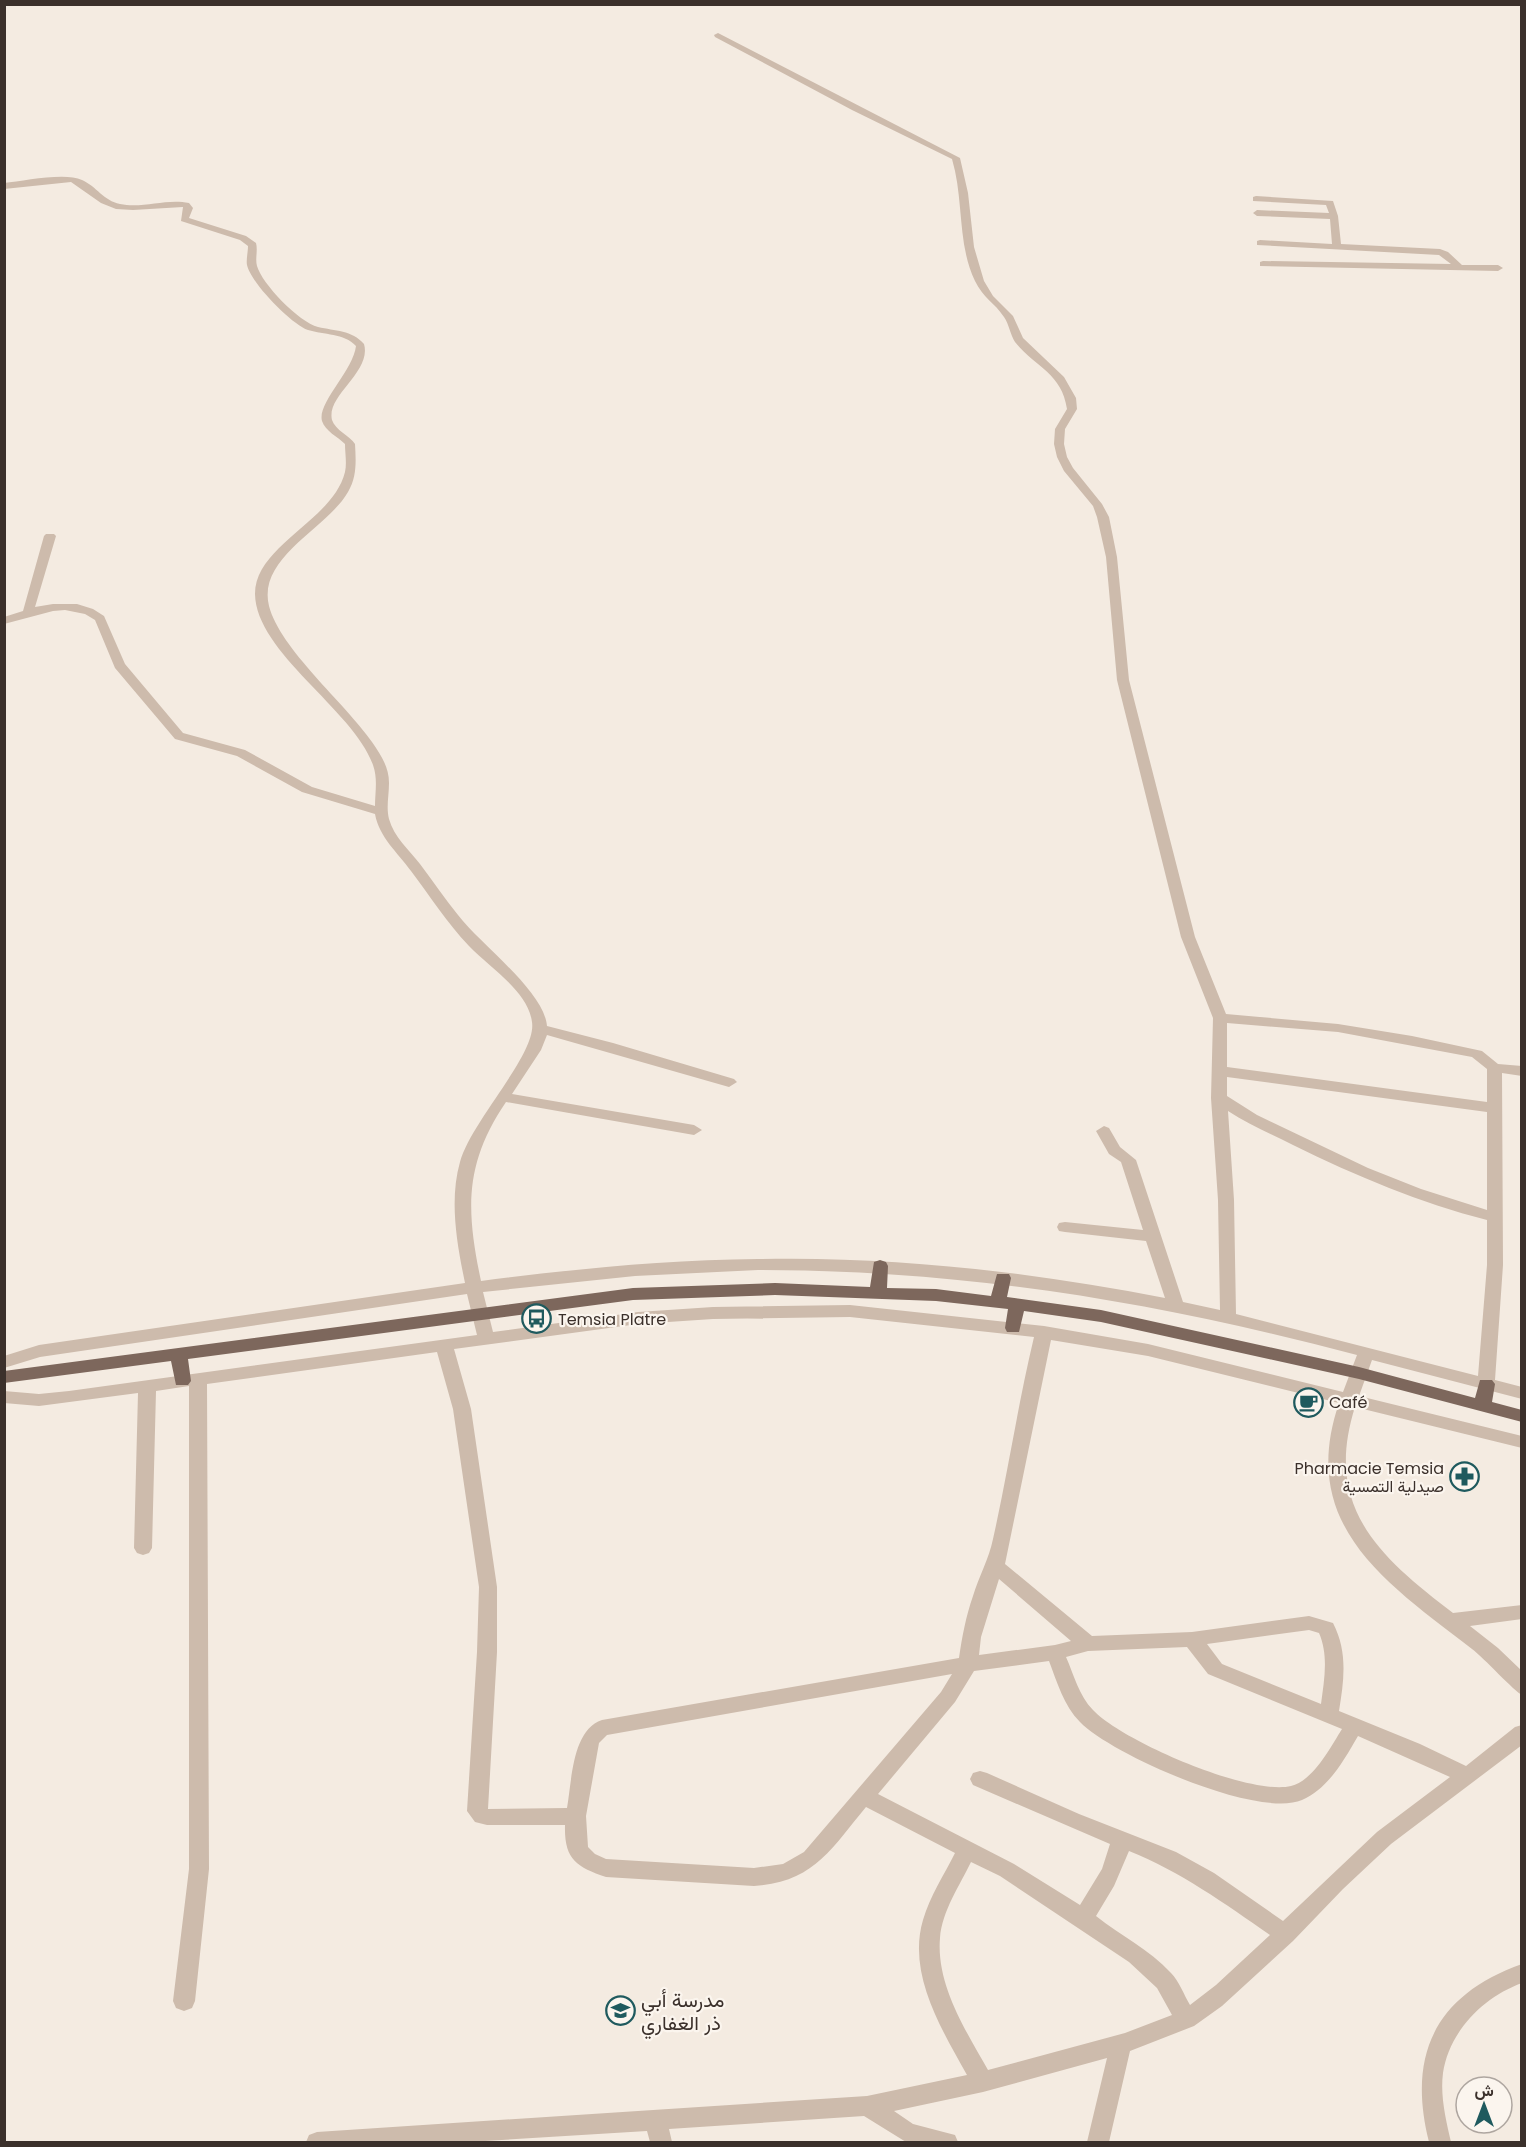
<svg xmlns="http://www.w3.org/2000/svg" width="1526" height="2147" font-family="Poppins,Vazirmatn,sans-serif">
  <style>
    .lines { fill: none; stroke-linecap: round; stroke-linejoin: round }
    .minor { fill: #cdbbac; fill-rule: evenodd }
    .major { fill: #7d675c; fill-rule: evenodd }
    .labels { text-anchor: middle; stroke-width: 4.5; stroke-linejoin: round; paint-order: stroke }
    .poi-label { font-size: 16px; fill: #3b302b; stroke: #fbf5ee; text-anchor: start }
    .near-poi-label { font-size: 20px; fill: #3b302b; stroke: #fbf5ee; text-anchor: start }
  </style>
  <rect width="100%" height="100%" fill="#f4ebe1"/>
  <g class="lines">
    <path class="minor" d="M718 33 960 158 968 193 974 247 984 281 993 296 1013 316 1023 338 1064 377 1076 398 1077 409 1065 429 1064 444 1067 457 1073 468 1102 504 1109 517 1117 557 1129 680 1195 937 1226 1014 1338 1024 1412 1036 1482 1051 1498 1064 1522 1066V1076L1502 1073 1503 1265 1495 1380 1522 1387V1399L1372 1360 1359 1396 1522 1436V1448L1355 1407C1323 1508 1380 1557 1453 1613L1522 1605V1619L1470 1626 1498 1648 1522 1671V1695C1515 1692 1483 1657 1472 1649 1387 1583 1297 1526 1339 1403L1148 1356 1051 1340 1005 1564 1092 1636 1192 1632 1309 1616 1333 1623C1348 1652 1344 1680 1339 1711L1420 1744 1466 1766 1515 1727 1522 1725V1745L1391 1844 1343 1889 1293 1941 1222 2006 1194 2026 1130 2051 1109 2142H1087L1107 2058 983 2092 894 2111 913 2124 955 2135 958 2142H906L864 2116 669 2129 672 2142H650L647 2131 469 2142H306L309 2135 317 2132 867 2096 967 2075C942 2030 907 1974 923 1920 930 1896 944 1875 955 1853L866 1807C831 1849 814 1882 754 1886L606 1877C576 1867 564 1859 565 1825H487L475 1822 467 1811 477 1652 479 1587 453 1409 437 1352 207 1384 209 1869 195 2001 192 2008 184 2011 176 2008 173 2001 189 1869V1386L156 1391 152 1548 149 1553 143 1555 137 1553 134 1548 138 1393 39 1406 4 1403V1391L39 1394 69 1391 477 1335 467 1294 40 1357 4 1368V1356L39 1345 465 1283C457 1244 449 1201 460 1162 471 1121 537 1054 532 1022 528 991 490 968 469 946 447 923 430 896 411 871 398 853 379 837 375 814L302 792 237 756 175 739 115 668 95 620 85 614 65 610 53 611 4 624V617L23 611 44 536 46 534H54L56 536 35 607 53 604H77L93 609 104 616 125 664 183 733 245 750 312 787 375 806C375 792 378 779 373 765 354 710 256 653 255 594 255 545 333 521 345 472 347 463 345 453 345 444 338 437 325 431 322 421 317 403 353 371 356 346 344 333 324 335 308 330 291 324 251 283 247 265 246 260 248 252 248 246L240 240 181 221 183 207 133 210 116 209 101 203 71 182 4 189V183C24 181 65 172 82 180 96 186 104 201 120 204 143 209 166 198 189 203L193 208 189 218 246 236 256 243C258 250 255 259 257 266 262 284 299 322 318 327 335 331 352 330 364 344 372 372 326 395 332 420 335 430 350 436 355 444 356 461 357 477 348 492 327 529 257 557 269 606 280 649 345 703 372 742 381 755 389 767 389 783 389 796 386 807 389 819 394 837 409 850 420 864 433 881 445 899 458 915 481 945 544 991 547 1026L613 1043 734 1079 737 1082 729 1087 547 1035 541 1050 512 1094 694 1125 702 1130 694 1135 506 1102C464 1164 466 1210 481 1281 573 1269 665 1260 758 1259 894 1256 1031 1272 1165 1298L1146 1241 1065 1232 1059 1231 1057 1227 1059 1223 1065 1222 1143 1230 1121 1162 1109 1154 1096 1131 1104 1126 1109 1128 1120 1147 1136 1160 1183 1302 1220 1310 1218 1200 1211 1098 1213 1018 1181 937 1117 680 1106 557 1097 517 1093 506 1064 471 1057 457 1054 444 1055 429 1067 409C1062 373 1035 367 1015 342 1010 334 1009 324 1004 317 995 303 983 298 975 281 957 244 964 199 952 159L852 110 715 37 714 35ZM1227 1023 1338 1032 1472 1057 1487 1069V1102L1227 1067ZM1227 1077 1487 1112V1210L1421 1189 1368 1168 1257 1115 1227 1096ZM1228 1111C1248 1124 1271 1134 1293 1145 1356 1176 1420 1203 1487 1220V1265L1478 1376 1236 1314 1234 1200ZM758 1270C966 1270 1157 1302 1357 1355L1343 1392 1148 1344 1044 1326 850 1305 713 1307 638 1312 493 1332 483 1292 635 1276ZM850 1317 1034 1337C1018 1404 1008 1472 993 1539 989 1559 979 1576 973 1596 966 1616 962 1637 959 1658L602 1720C572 1730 572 1780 567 1808L488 1809 497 1652V1587L471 1409 454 1349 638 1324 713 1319ZM999 1579 1071 1641 1055 1645 979 1655 981 1637ZM1309 1630 1319 1633C1329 1656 1324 1681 1321 1704L1222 1664 1207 1644ZM1187 1647 1208 1674 1342 1729C1330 1748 1314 1780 1291 1786 1249 1796 1122 1741 1093 1710 1079 1696 1074 1675 1066 1657L1088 1651ZM1049 1661C1057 1682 1064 1706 1080 1722 1112 1755 1258 1819 1302 1800 1329 1788 1344 1760 1358 1736L1450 1777 1377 1832 1283 1921 1214 1873 1176 1852 1079 1814 987 1773 980 1771 973 1773 970 1779 973 1785 1110 1844 1102 1869 1080 1905 1014 1864 878 1794 955 1702 974 1671ZM952 1674 941 1692 804 1852 783 1864 754 1868 606 1859 595 1854 588 1847 586 1816 599 1743 607 1735ZM1129 1851C1181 1872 1224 1903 1270 1935L1216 1985 1190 2005C1184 1995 1179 1981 1171 1973 1149 1949 1121 1936 1096 1916L1114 1886ZM971 1862 1000 1876 1129 1962 1157 1988 1172 2015 1125 2033 988 2070C966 2031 936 1985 940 1938 942 1911 960 1885 971 1862Z
      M1256 196 1333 201 1338 216 1341 244 1440 249 1448 252 1462 265H1498L1503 268 1498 271 1260 266V262L1263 261 1451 264 1439 255 1257 245V241L1260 240 1332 244 1330 219 1257 216 1253 213 1257 210 1329 213 1326 205 1253 201V197Z
      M1522 1964V1983C1483 1997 1449 2032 1443 2073 1440 2096 1446 2120 1451 2142H1429C1407 2055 1435 1995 1522 1964Z"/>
    <path class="major" d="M880 1260 886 1262 888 1266 887 1288 936 1289 991 1296 997 1274H1009L1011 1278 1007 1297 1101 1310 1359 1367 1475 1398 1480 1380H1492L1495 1384 1492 1402 1522 1410V1422L1359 1379 1101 1322 1024 1311 1019 1332H1007L1005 1328 1008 1309 936 1301 775 1295 633 1300 188 1359 191 1381 188 1385H176L171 1361 4 1383V1371L633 1288 775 1283 870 1287 874 1262Z"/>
  </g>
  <defs>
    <symbol id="bus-ring" viewBox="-11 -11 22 22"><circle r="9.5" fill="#fbf5ee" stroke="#1f5a5e" stroke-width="1.5"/><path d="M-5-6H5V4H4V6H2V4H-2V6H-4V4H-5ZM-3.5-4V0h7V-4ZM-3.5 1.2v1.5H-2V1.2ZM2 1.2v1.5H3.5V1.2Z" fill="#1f5a5e"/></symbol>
    <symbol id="cafe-ring" viewBox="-11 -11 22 22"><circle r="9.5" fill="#fbf5ee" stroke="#1f5a5e" stroke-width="1.5"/><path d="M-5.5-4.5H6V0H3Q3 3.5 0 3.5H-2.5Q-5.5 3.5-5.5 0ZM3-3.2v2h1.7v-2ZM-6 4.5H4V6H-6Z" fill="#1f5a5e"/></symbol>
    <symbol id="pharmacy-ring" viewBox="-11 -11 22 22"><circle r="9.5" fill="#fbf5ee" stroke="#1f5a5e" stroke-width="1.5"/><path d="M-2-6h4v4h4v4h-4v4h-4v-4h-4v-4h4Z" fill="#1f5a5e"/></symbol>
    <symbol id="school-ring" viewBox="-11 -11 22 22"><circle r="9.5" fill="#fbf5ee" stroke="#1f5a5e" stroke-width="1.5"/><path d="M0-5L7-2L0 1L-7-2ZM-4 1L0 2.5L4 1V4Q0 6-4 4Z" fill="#1f5a5e"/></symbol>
  </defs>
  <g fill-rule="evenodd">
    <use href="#bus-ring" x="520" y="1302" width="33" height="33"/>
    <use href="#cafe-ring" x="1292" y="1386" width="33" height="33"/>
    <use href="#pharmacy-ring" x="1448" y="1460" width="33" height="33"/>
    <use href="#school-ring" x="604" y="1994" width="33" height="33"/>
  </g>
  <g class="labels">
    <g class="poi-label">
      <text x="558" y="1325">Temsia Platre</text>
      <text x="1329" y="1408">Café</text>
      <text x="1444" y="1474" text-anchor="end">Pharmacie Temsia<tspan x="1444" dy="18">صيدلية التمسية</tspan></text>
    </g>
    <g class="near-poi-label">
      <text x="641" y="2007">مدرسة أبي<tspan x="641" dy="23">ذر الغفاري</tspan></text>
    </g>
  </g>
  <rect width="1526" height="2147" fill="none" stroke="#3b302b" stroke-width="12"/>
  <g transform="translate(1484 2105)"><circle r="28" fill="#fbf5ee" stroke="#aea6a0" stroke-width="1.5"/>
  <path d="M0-4.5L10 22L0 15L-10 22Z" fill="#1f5a5e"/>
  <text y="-9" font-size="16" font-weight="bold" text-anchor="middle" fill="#3b302b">ش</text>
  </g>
</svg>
